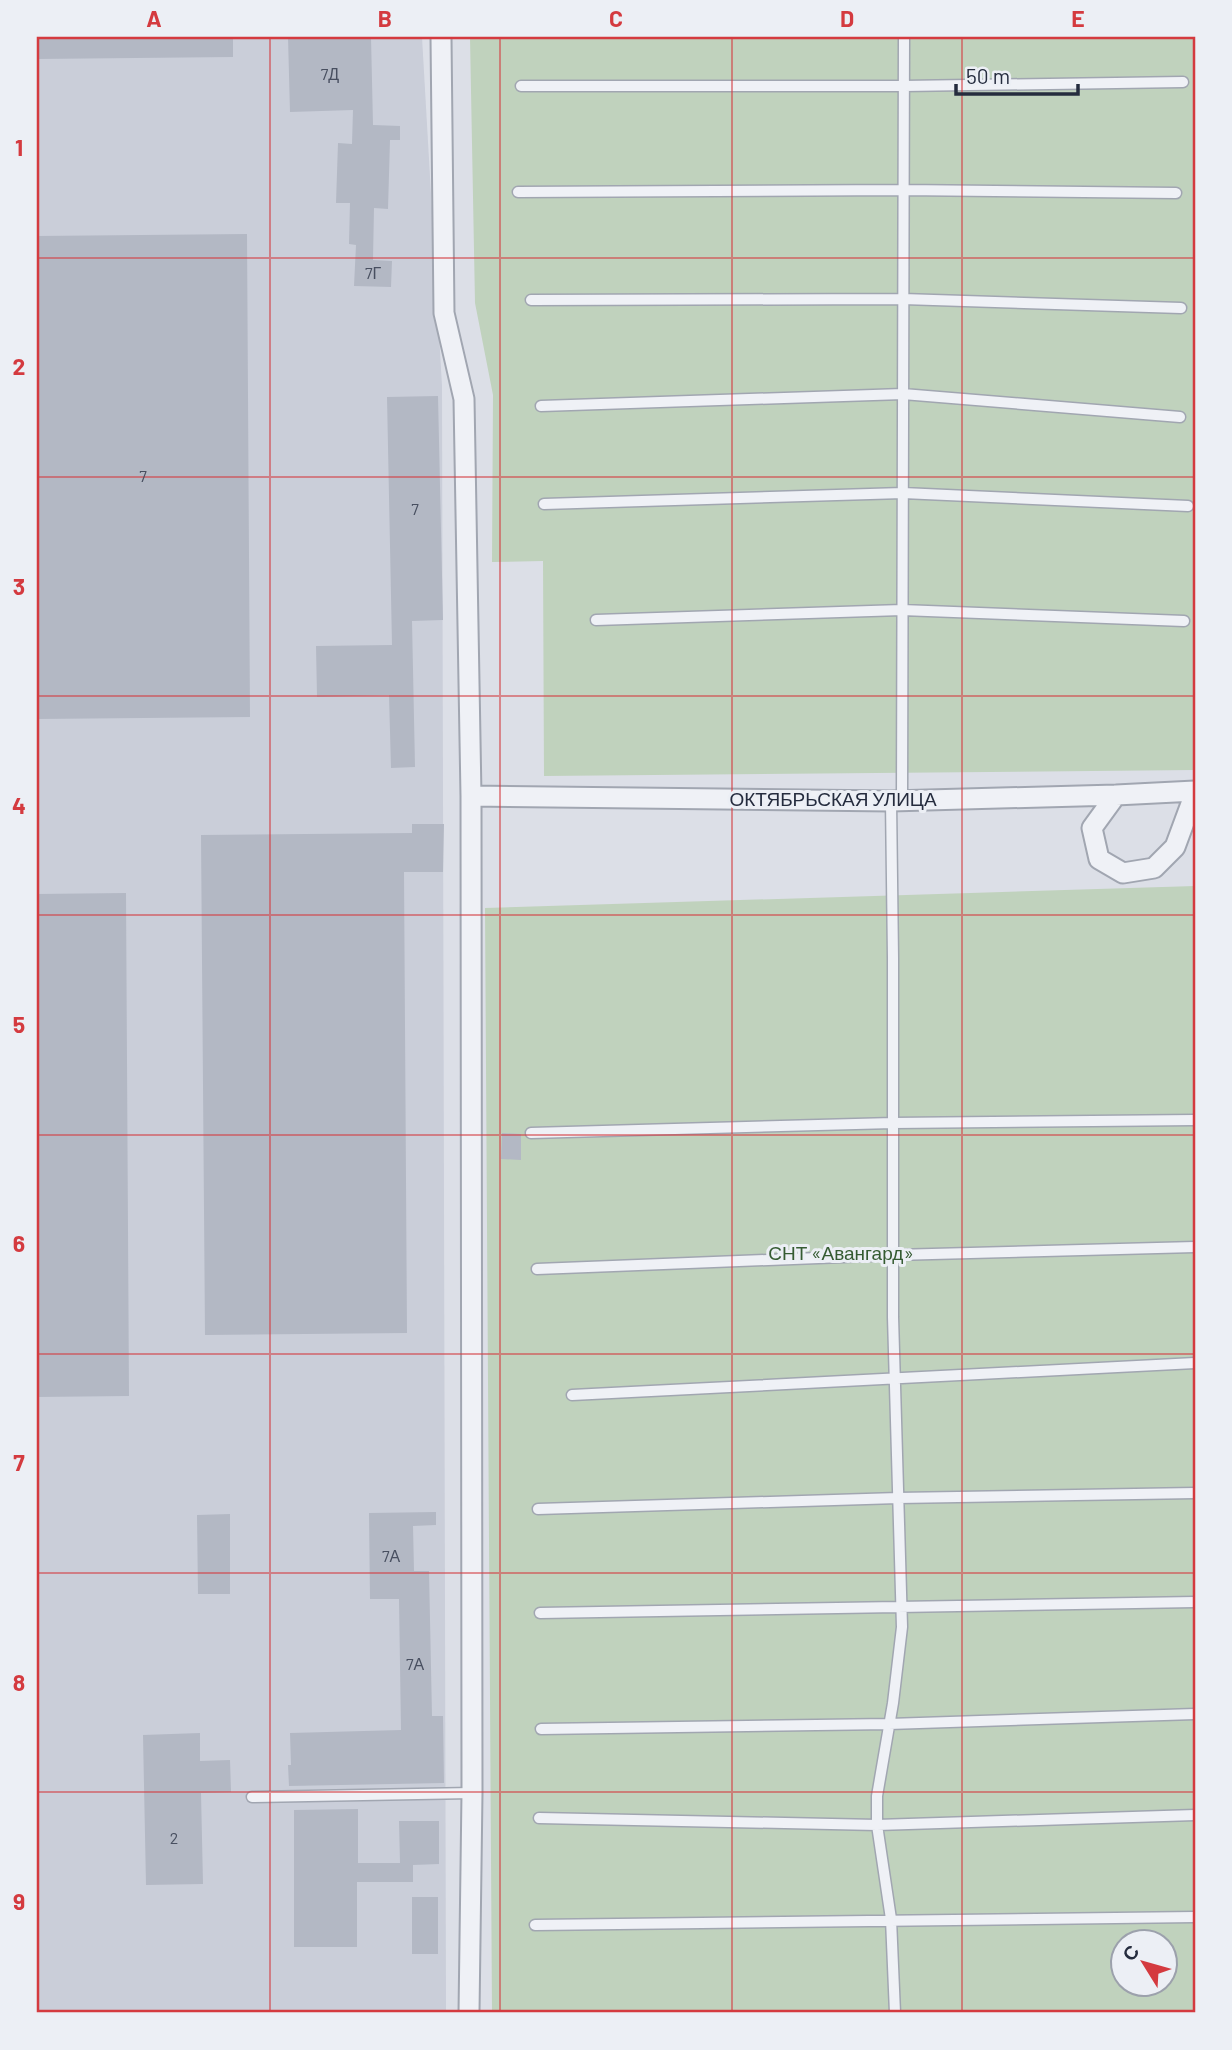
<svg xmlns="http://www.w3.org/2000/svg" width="1232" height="2050" font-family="Barlow,sans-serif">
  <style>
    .built { fill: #caced9 }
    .green { fill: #c0d2bd; fill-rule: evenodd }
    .building { fill: #b3b8c4 }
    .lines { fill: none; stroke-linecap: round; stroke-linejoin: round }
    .service-casing { stroke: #a1a6b1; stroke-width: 13 }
    .minor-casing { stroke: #a1a6b1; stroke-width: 23 }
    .service { stroke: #eff1f6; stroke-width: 10 }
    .minor { stroke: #eff1f6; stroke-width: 19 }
    .grid { fill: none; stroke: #d43a3f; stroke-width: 2; stroke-opacity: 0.55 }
    .labels { text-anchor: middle; stroke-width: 6; stroke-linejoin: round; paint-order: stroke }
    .number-label { font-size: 16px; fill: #484f60 }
    .street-label { font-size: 19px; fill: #252c3e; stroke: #eceff5 }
    .park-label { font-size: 19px; fill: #355b32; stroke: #eceff5 }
    .neatline { fill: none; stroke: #d43a3f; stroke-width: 2.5 }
    .grid-label { font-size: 23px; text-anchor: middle; font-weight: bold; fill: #d43a3f }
  </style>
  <rect width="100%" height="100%" fill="#dcdfe7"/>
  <path class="built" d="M37 37H422L442 386 446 2013H37Z"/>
  <path class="green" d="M470 37H1195V770L544 776 543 561 492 562 493 395 475 303Z
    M1195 886V2013H492L485 908ZM1124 1941H1166V1983H1124Z"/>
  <path class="building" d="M37 37H233V57L37 59Z
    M288 37H371L373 125 400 126V140H390L388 209 374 208 373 260 392 261 391 287 354 286 356 245 349 244 350 203H336L338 143 352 144 353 110 290 112Z
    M247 234 250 717 37 719V236Z
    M438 396 443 620 412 621 415 767 391 768 389 695 317 697 316 646 392 645 387 397Z
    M412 824H444L443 872H404L407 1333 205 1335 201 835 412 833Z
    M126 893 129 1396 37 1397V894Z
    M502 1133 521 1134V1160L501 1159Z
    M436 1512V1525L413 1526 414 1571H429L432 1716H443L444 1783 289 1786 288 1765H291L290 1733 401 1730 399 1599H370L369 1513Z
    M230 1514V1594H198L197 1515Z
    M200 1733V1761L230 1760 231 1792 201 1793 203 1884 146 1885 143 1735Z
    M358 1809V1863H400L399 1821H439V1864L413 1865V1882H357V1947H294V1810Z
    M412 1897H438V1954H412Z"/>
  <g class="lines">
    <defs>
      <path id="service" d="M521 86H904L1183 82
        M518 192 903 190 1176 193
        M531 300 903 299 1181 308
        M541 406 903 394 1180 417
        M544 504 903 493 1188 506
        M596 620 902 610 1184 621
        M891 801 893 958V1317L902 1627 893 1703 877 1796V1825L891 1919 895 2013
        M902 801 904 37
        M531 1133 893 1123 1195 1120
        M537 1269 894 1255 1195 1247
        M572 1395 1195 1363
        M538 1509 898 1498 1195 1493
        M540 1613 1195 1602
        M541 1729 889 1724 1195 1714
        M252 1797 472 1793
        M539 1818 877 1825 1195 1815
        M535 1925 1195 1917"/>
      <path id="minor" d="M441 37 444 313 464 399 471 796 472 1793 469 2013
        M1116 795 1092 828 1099 859 1123 873 1154 868 1175 847 1195 793
        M471 796 891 801 1116 795 1195 791"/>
    </defs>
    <use href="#service" class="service-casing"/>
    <use href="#minor" class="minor-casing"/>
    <use href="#service" class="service"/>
    <use href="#minor" class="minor"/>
  </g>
  <path class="grid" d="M270 37V2013M500 37V2013M732 37V2013M962 37V2013M37 258H1195M37 477H1195M37 696H1195M37 915H1195M37 1135H1195M37 1354H1195M37 1573H1195M37 1792H1195"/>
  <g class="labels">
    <g class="number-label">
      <text x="330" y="80">7Д</text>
      <text x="373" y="279">7Г</text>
      <text x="143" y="482">7</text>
      <text x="415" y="515">7</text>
      <text x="391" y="1562">7А</text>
      <text x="415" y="1670">7А</text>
      <text x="174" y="1844">2</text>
    </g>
    <g class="street-label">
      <text x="833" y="806">ОКТЯБРЬСКАЯ УЛИЦА</text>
    </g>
    <g class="park-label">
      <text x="841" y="1260">СНТ «Авангард»</text>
    </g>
  </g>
  <rect width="1232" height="2050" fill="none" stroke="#eceff5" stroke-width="77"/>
  <g transform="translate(1144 1963) rotate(307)"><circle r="33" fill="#eceff5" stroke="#9ca1ac" stroke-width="2"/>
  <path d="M0-5L12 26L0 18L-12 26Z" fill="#d43a3f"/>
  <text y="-10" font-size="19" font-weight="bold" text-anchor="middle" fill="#252c3e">С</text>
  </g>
  <path d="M956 84v10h122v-10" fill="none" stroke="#252c3e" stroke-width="3.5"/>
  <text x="966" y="84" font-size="21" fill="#252c3e" stroke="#eceff5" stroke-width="5" paint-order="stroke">50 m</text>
  <rect x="38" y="38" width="1156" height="1973" class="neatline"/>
  <g class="grid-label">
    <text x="154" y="27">A</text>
    <text x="385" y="27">B</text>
    <text x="616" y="27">C</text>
    <text x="847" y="27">D</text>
    <text x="1078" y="27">E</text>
    <text x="19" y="156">1</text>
    <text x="19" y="375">2</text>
    <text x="19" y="595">3</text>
    <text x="19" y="814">4</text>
    <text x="19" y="1033">5</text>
    <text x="19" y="1252">6</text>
    <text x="19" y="1471">7</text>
    <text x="19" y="1691">8</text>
    <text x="19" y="1910">9</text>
  </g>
</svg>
